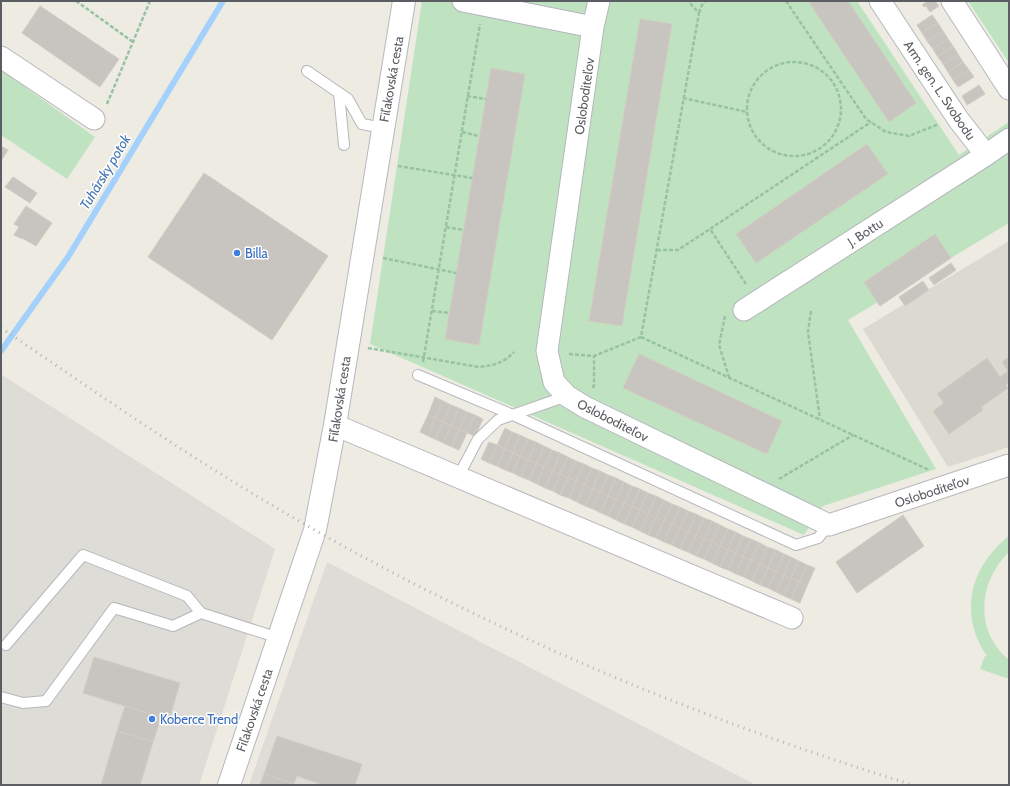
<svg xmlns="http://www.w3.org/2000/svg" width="1010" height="786" font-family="Cabin,sans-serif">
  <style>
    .industrial { fill: #dedcd6 }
    .education { fill: #dcdad0 }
    .green { fill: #bfe3c1 }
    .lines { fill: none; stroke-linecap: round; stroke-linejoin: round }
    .stream { stroke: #a4d1fb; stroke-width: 6 }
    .building { fill: #c8c4bf; stroke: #d1cdc1 }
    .lane-casing { stroke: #b5b7bc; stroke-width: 12 }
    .street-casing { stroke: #b5b7bc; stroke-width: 23 }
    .secondary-casing { stroke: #b6b8be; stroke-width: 24 }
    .path { stroke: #97c2a5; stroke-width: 2.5; stroke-dasharray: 4 2; stroke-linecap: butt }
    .lane { stroke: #fff; stroke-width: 10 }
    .street { stroke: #fff; stroke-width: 21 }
    .secondary { stroke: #fff; stroke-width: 22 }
    .rail { stroke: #b3b4b4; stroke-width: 3; stroke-dasharray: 1 5; stroke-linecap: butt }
    .shop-dot { fill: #3f7fe0; stroke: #fff; stroke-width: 1.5 }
    .labels { text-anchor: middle; stroke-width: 3; stroke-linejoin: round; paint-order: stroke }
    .street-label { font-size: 13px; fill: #5a5d62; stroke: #fff }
    .shop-label { font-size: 13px; fill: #366cbe; stroke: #fff; text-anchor: start }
    .water-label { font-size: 14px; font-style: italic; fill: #4577b4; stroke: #fff }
  </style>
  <rect width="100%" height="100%" fill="#edebe2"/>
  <path class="industrial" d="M2 375 275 549 199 785H1V376Z
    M327 562 756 785H249Z"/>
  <path class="education" d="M1009 241V447L948 467 863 329Z"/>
  <path class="green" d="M422 1H857L959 155 1009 122V223L848 320 936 469 823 506 804 535 370 344Z
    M968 1H1009V63Z
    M1 70 95 137 67 179 1 135Z
    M1009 536V552C978 582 974 631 1009 660V679L980 669 985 656H987C958 615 970 566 1009 536Z"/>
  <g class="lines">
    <path class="stream" d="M1 351 68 257 223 1"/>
  </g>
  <path class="building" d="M808 1H848L916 103 889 122Z
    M928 1H935L939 6 930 12 926 6 924 7 922 5Z
    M40 6 119 59 100 87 22 33Z
    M932 15 938 23 922 33 917 25Z
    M640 19 672 24 622 326 589 321Z
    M938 23 943 31 927 41 922 33Z
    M943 31 948 39 933 49 927 41Z
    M948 39 953 46 938 57 933 49Z
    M953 46 958 54 943 64 938 57Z
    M958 54 963 62 948 72 943 64Z
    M963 62 969 70 953 80 948 72Z
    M491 68 525 74 479 345 445 339Z
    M969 70 974 77 958 87 953 80Z
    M979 85 985 94 967 105 962 96Z
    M867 144 888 174 756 263 736 234Z
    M1 146 8 150 1 161Z
    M204 173 328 256 272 340 148 257Z
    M13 177 37 193 30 203 5 187Z
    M26 206 52 223 36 246 22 238V239L14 235 19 227 14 224Z
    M935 234 951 258 880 306 864 282Z
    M951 263 956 270 934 285 929 278Z
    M923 281 929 290 905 306 899 297Z
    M639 354 782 421 767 454 623 388Z
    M1009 357V382L1005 385 1008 388 981 407 983 410 949 434 933 411 944 403 937 394 987 358 1000 377 1008 371 1002 362Z
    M435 397 443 401 435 418 428 415Z
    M443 401 451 405 443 422 435 418Z
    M451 405 459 408 451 426 443 422Z
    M459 408 467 412 459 429 451 426Z
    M467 412 475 415 467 433 459 429Z
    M428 415 435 418 428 436 420 432Z
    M475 415 483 419 475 436 467 433Z
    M435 418 443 422 435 439 428 436Z
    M443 422 451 426 443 443 435 439Z
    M451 426 459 429 452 447 443 443Z
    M505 428 512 432 505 449 497 445Z
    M459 429 467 433 459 450 452 447Z
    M512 432 520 435 513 453 505 449Z
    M520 435 528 439 520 456 513 453Z
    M528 439 536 442 528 460 520 456Z
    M489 442 497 445 489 463 481 459Z
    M536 442 544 446 537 463 528 460Z
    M497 445 505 449 497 466 489 463Z
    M544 446 552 450 544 467 537 463Z
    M505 449 513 453 505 470 497 466Z
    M552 450 560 453 553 471 544 467Z
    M513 453 520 456 513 473 505 470Z
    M560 453 568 457 560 474 553 471Z
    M520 456 528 460 521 477 513 473Z
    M568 457 576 461 568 478 560 474Z
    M528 460 537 463 529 480 521 477Z
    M576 461 584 464 576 481 568 478Z
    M537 463 544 467 537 484 529 480Z
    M584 464 592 468 584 485 576 481Z
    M544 467 553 471 545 488 537 484Z
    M592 468 600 471 593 489 584 485Z
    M553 471 560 474 553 491 545 488Z
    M600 471 608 475 600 492 593 489Z
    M560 474 568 478 560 495 553 491Z
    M608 475 616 478 608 496 600 492Z
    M568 478 576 481 569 498 560 495Z
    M616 478 624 482 616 499 608 496Z
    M576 481 584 485 577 502 569 498Z
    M624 482 632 486 624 503 616 499Z
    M584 485 593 489 585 506 577 502Z
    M632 486 640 489 632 506 624 503Z
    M593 489 600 492 593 509 585 506Z
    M640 489 648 493 640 510 632 506Z
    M600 492 608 496 601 513 593 509Z
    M648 493 656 496 648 514 640 510Z
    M608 496 616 499 608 516 601 513Z
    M656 496 664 500 656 517 648 514Z
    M616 499 624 503 616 520 608 516Z
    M664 500 672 504 664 521 656 517Z
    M624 503 632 506 624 524 616 520Z
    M672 504 680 507 672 524 664 521Z
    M632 506 640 510 632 527 624 524Z
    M680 507 688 511 680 528 672 524Z
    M640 510 648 514 640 531 632 527Z
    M688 511 696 514 688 532 680 528Z
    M648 514 656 517 648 535 640 531Z
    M696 514 704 518 696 535 688 532Z
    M903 515 924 546 857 593 836 562Z
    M656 517 664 521 656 538 648 535Z
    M704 518 712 521 704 539 696 535Z
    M664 521 672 524 664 542 656 538Z
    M712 521 720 525 712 542 704 539Z
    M672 524 680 528 672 545 664 542Z
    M720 525 728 529 720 546 712 542Z
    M680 528 688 532 680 549 672 545Z
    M728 529 736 532 728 550 720 546Z
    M688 532 696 535 688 552 680 549Z
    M736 532 743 536 736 553 728 550Z
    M696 535 704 539 696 556 688 552Z
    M743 536 751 539 743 557 736 553Z
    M704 539 712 542 704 559 696 556Z
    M751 539 760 543 751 560 743 557Z
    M712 542 720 546 712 563 704 559Z
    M760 543 767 547 760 564 751 560Z
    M720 546 728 550 720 567 712 563Z
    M767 547 776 550 768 568 760 564Z
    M728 550 736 553 728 570 720 567Z
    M776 550 784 554 776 571 768 568Z
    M736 553 743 557 736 574 728 570Z
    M784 554 791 557 784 575 776 571Z
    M743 557 751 560 744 577 736 574Z
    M791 557 799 561 791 578 784 575Z
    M751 560 760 564 752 581 744 577Z
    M799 561 807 565 799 582 791 578Z
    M760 564 768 568 760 585 752 581Z
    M807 565 815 568 807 586 799 582Z
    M768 568 776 571 768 588 760 585Z
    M776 571 784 575 776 592 768 588Z
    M784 575 791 578 784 596 776 592Z
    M791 578 799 582 791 599 784 596Z
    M799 582 807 586 800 603 791 599Z
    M94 657 180 683 169 720 83 693Z
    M125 706 161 717 153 742 117 731Z
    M117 731 153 742 140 785H101Z
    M277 736 362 764 355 785H323L297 776 294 784 264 774Z
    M264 774 294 784V785H260Z"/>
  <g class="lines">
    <defs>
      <path id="lane" d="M307 71 348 99 362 124 383 128
        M339 93 344 145
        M418 375 513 415 796 545 818 538 829 525
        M458 477 478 439 498 420 567 396
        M6 645 83 555 187 596 201 613
        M1 697 23 703 46 701 114 608 173 626 201 613 279 638"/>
      <path id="street" d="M463 1 593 27
        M599 1 593 27 547 351 554 382 567 396 585 407 829 525 1009 465
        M880 1 958 119 986 155 1009 139
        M952 1 1009 89
        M1 57 94 119
        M744 310 986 155
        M335 425 792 618"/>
      <path id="secondary" d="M229 785 315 530 335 425 404 1"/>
    </defs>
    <use href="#lane" class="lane-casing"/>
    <use href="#street" class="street-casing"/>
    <use href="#secondary" class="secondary-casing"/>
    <path class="path" d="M76 1 133 42
      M786 1 866 119 886 132 909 136 939 124
      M699 13 702 5 705 1
      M747 109a47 47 0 1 1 94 0a47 47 0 1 1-94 0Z
      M467 96 486 99
      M683 98 747 112
      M107 104 150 1
      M462 132 479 136
      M398 166 472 178
      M446 227 464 230
      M657 250H678L710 229
      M383 258 456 273
      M746 284 710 229 871 122
      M432 311 450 313
      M811 311 808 332 820 419
      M725 316 719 345 729 377
      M641 337 929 470
      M368 348 479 367C495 365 502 364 514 352
      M569 354 594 356 641 337 699 13 688 1
      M423 362 480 24
      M593 388 594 385V356
      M779 479 853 435"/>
    <use href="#lane" class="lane"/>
    <use href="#street" class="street"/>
    <use href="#secondary" class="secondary"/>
    <path class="rail" d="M1 328C75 378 148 429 224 476 439 610 672 711 913 785"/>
  </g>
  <g class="shop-dot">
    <circle cx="237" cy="253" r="4"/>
    <circle cx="152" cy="719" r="4"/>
  </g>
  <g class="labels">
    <g class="street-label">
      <text transform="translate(391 79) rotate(-80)" y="5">Fiľakovská cesta</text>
      <text transform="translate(940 90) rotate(56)" y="5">Arm. gen. L. Svobodu</text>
      <text transform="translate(584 96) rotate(-82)" y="5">Osloboditeľov</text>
      <text transform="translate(865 232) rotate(-33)" y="5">J. Bottu</text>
      <text transform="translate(339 399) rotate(-81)" y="5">Fiľakovská cesta</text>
      <text transform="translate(613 420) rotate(27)" y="5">Osloboditeľov</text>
      <text transform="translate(932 491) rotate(-18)" y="5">Osloboditeľov</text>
      <text transform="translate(254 710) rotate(-71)" y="5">Fiľakovská cesta</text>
    </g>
    <g class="shop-label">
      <text x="245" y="258">Billa</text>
      <text x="160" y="724">Koberce Trend</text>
    </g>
    <g class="water-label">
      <text transform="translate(105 172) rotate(-59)" y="5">Tuhársky potok</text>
    </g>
  </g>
  <rect width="1010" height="786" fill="none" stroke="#5a5d62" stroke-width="4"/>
</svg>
